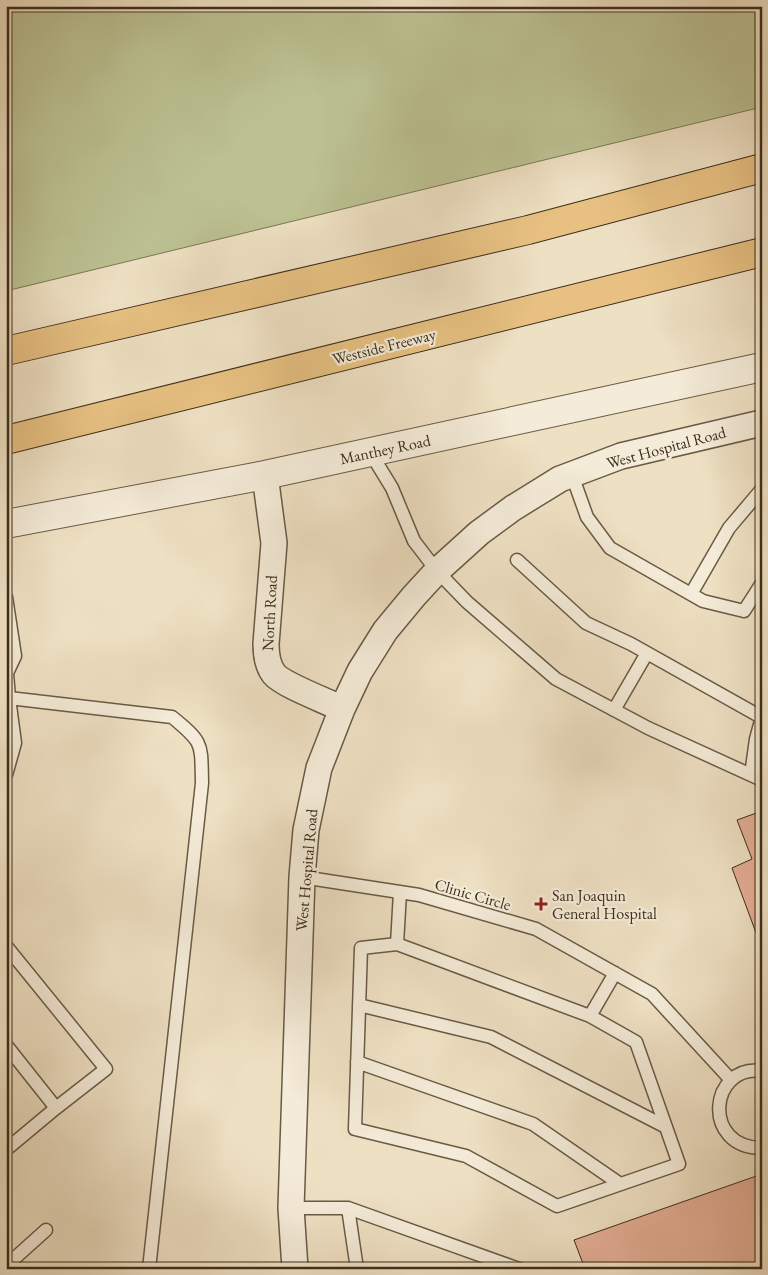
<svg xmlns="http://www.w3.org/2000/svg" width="768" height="1275" font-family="'EB Garamond',serif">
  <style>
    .green { fill: #bcc192; stroke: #7c7856 }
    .building { fill: #e3ad94; stroke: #3d2e1b }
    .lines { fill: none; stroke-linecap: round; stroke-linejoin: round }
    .service-casing { stroke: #695a45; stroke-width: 15 }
    .minor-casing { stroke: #695a45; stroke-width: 28 }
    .tertiary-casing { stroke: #695a45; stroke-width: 30 }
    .motorway-casing { stroke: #3d2e1b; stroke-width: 30 }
    .service { stroke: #f4ebd8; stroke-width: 12 }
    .minor { stroke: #f4ebd8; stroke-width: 25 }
    .tertiary { stroke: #f4ebd8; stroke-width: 28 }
    .motorway { stroke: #e7c082; stroke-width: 28 }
    .poi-dot { fill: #8f2418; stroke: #f4ebd8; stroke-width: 2 }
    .labels { text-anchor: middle; stroke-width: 4.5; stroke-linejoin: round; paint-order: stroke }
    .street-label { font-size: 16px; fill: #3d2e1b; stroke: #f4ebd8 }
    .poi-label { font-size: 16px; fill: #3d2e1b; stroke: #f4ebd8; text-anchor: start }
  </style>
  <rect width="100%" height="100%" fill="#eee0c3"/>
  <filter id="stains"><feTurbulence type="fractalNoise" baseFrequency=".004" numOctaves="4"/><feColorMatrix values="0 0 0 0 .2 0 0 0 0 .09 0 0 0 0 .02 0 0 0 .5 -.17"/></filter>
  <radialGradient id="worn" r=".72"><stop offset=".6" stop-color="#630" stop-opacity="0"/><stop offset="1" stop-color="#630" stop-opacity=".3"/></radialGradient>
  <path class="green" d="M6 6H762V107L6 291Z"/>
  <path class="building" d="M762 811V949L732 868 752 859 737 820Z
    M762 1174V1269H585L574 1240Z"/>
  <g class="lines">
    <defs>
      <path id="service" d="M370 452 392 488 414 541 437 571 467 602 556 679 648 728 762 780
        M572 475 587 517 610 548 703 601 744 611 762 583
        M517 560 586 623 631 644 761 717
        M691 594 729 528 762 489
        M6 597 15 656 7 673 6 671
        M6 698H9L7 673
        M614 710 647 653
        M6 775 15 743 9 698 172 717C204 743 201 743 202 783L149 1269
        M751 775 756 739 762 717
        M302 877 419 895 536 929 652 994 731 1080
        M400 892 397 944 361 948 355 1129 466 1156 557 1206 679 1164 636 1042 590 1016 615 973
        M397 944 590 1016
        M6 946 106 1069 56 1108
        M359 1005 491 1037 666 1127
        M6 1045 56 1108 8 1148 6 1146
        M357 1062 533 1124 620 1184
        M762 1071C709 1064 701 1148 762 1148
        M291 1208H348L519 1269
        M348 1208 357 1269
        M6 1266 46 1230"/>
      <path id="minor" d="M265 475 274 543 266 644C266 654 267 665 274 674 283 685 327 701 342 709
        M295 1269 291 1208 302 877 306 830 319 768 342 709 360 671 385 631 414 596 437 571 479 533 513 508 560 479 621 456 762 423"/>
      <path id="tertiary" d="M6 524 265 475 762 367"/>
      <path id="motorway" d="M6 351 528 230 762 168
        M6 440 762 252"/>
    </defs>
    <use href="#service" class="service-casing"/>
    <use href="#minor" class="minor-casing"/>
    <use href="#tertiary" class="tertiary-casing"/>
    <use href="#motorway" class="motorway-casing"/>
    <use href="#service" class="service"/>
    <use href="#minor" class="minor"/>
    <use href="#tertiary" class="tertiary"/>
    <use href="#motorway" class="motorway"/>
  </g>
  <path class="poi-dot" d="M538.5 896.5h5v5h5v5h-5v5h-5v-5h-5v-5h5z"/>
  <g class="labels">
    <g class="street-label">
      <text transform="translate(384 346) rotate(-14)" y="6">Westside Freeway</text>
      <text transform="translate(666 447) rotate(-15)" y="6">West Hospital Road</text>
      <text transform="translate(385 449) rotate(-12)" y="6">Manthey Road</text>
      <text transform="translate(269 613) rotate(-87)" y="6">North Road</text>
      <text transform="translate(306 870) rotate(-85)" y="6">West Hospital Road</text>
      <text transform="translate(473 894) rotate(16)" y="6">Clinic Circle</text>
    </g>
    <g class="poi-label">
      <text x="552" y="901">San Joaquin<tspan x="552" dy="18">General Hospital</tspan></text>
    </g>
  </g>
  <rect width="768" height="1275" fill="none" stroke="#eee0c3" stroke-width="25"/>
  <rect x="8" y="8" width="753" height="1260" fill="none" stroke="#3d2e1b" stroke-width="2.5"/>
  <rect x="12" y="12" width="743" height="1250" fill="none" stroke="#3d2e1b"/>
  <rect width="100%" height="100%" filter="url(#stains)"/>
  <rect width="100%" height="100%" fill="url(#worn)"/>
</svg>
